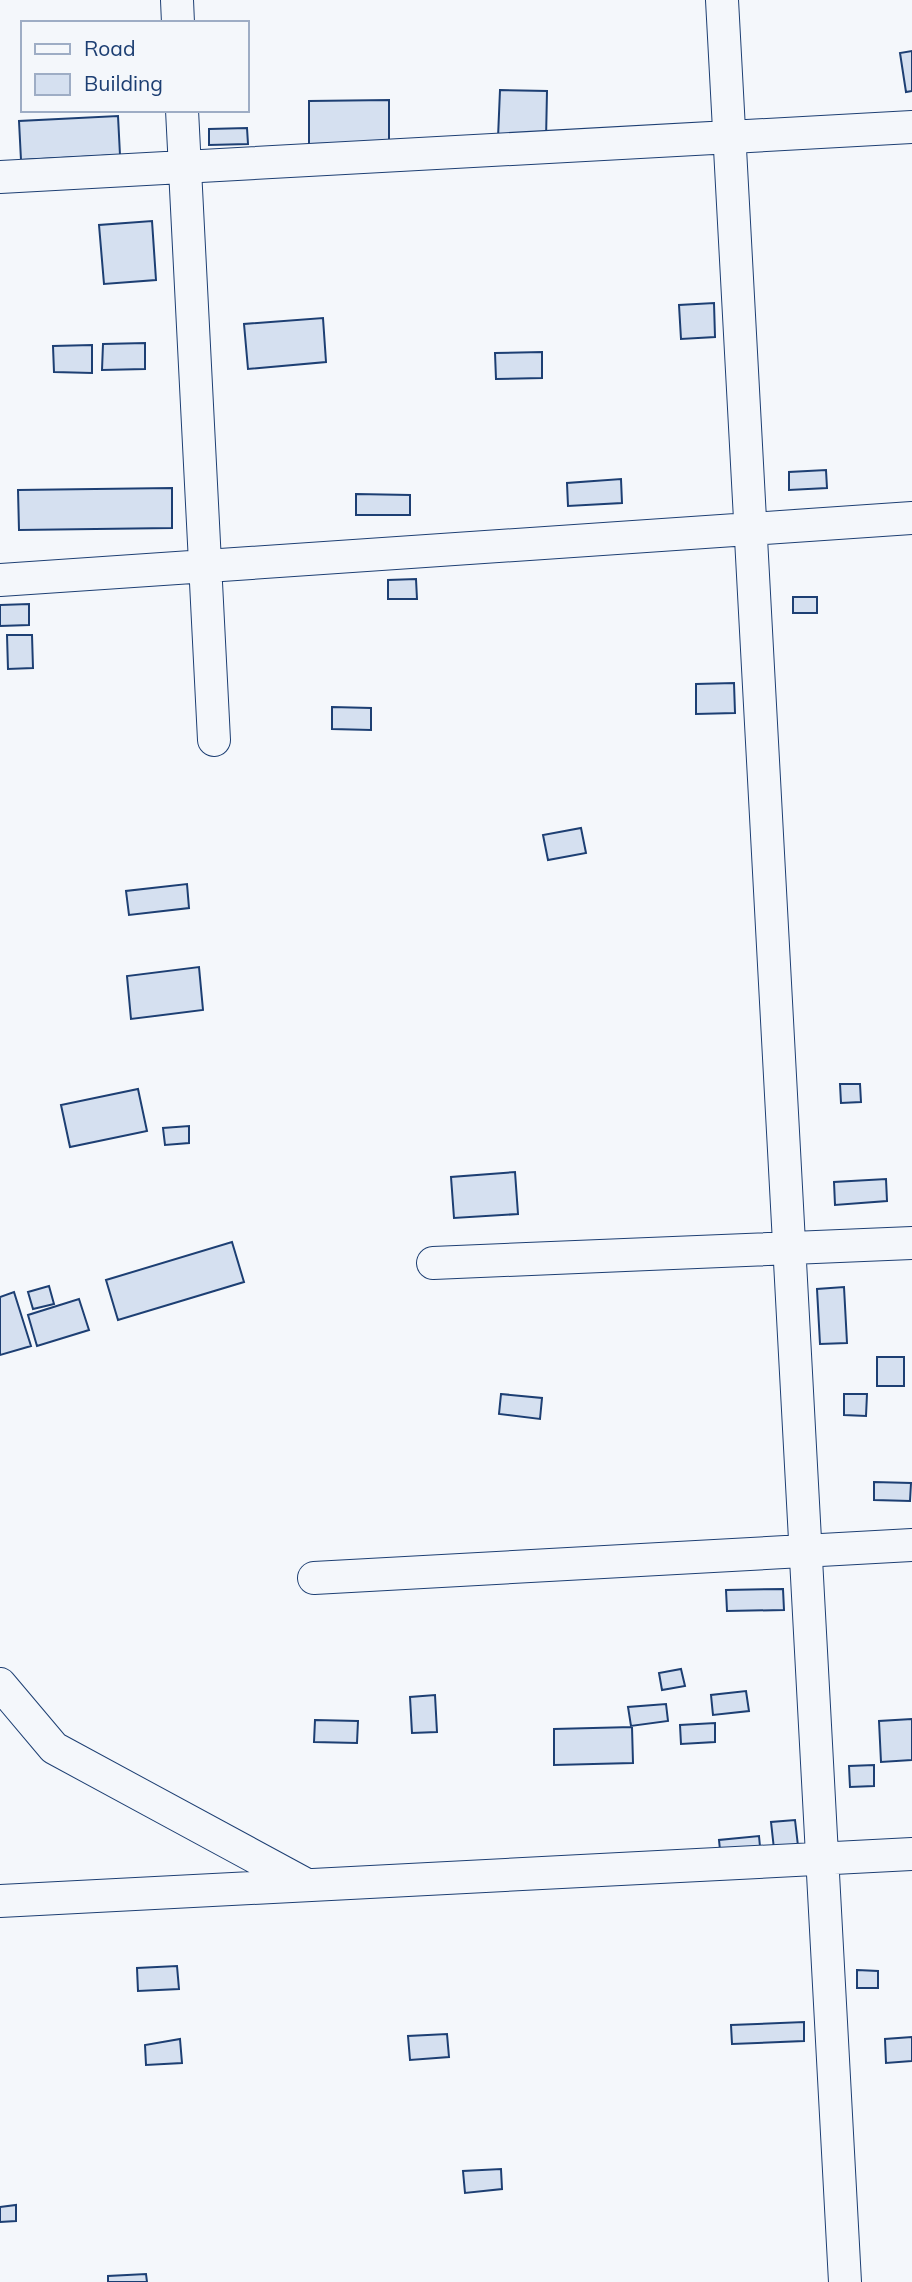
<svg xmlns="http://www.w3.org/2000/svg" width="912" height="2282" font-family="Mulish,sans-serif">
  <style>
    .building { fill: #d5e0f0; stroke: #1d3f73; stroke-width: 2 }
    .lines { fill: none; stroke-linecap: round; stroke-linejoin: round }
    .street-casing { stroke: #1d3f73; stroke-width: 34 }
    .street { stroke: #f4f7fb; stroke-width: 32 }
  </style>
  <rect width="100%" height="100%" fill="#f4f7fb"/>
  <path class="building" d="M912 51V91L906 92 900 53Z
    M500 90 547 91 546 140 498 138Z
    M389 100V143L309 144V101Z
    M118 116 120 155 21 160 19 121Z
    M247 128 248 144 209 145V129Z
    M152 221 156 280 104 284 99 225Z
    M714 303 715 337 681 339 679 305Z
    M323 318 326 362 248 369 244 324Z
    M145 343V369L102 370 103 344Z
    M92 345V373L54 372 53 346Z
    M542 352V378L496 379 495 353Z
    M826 470 827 488 789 490V472Z
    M621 479 622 503 568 506 567 483Z
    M172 488V528L19 530 18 490Z
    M356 494 410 495V515H356Z
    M416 579 417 599H388V580Z
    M793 597H817V613H793Z
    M29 604V625L0 626V605Z
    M7 635H32L33 668 8 669Z
    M734 683 735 713 696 714V684Z
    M332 707 371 708V730L332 729Z
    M581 828 586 853 548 860 543 835Z
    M187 884 189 908 129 915 126 891Z
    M199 967 203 1010 131 1019 127 976Z
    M840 1084H860L861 1102 841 1103Z
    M138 1089 147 1131 70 1147 61 1105Z
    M189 1126V1143L165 1145 163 1128Z
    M515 1172 518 1214 454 1218 451 1177Z
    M886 1179 887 1201 835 1205 834 1182Z
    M232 1242 244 1282 118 1320 106 1280Z
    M49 1286 54 1304 33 1309 28 1292Z
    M844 1287 847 1343 820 1344 817 1289Z
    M14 1292 31 1346 0 1355V1297Z
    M79 1299 89 1330 37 1346 28 1315Z
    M877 1357H904V1386H877Z
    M501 1394 542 1398 540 1419 499 1414Z
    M844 1394H867L866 1416 844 1415Z
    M874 1482 911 1483 910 1501 874 1500Z
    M783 1589 784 1610 727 1611 726 1590Z
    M681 1669 685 1686 662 1690 659 1673Z
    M746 1691 749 1711 713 1715 711 1695Z
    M435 1695 437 1732 412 1733 410 1697Z
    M666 1704 668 1721 631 1726 628 1707Z
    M912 1719V1760L881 1762 879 1721Z
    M315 1720 358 1721 357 1743 314 1742Z
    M715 1723V1742L681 1744 680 1725Z
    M632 1727 633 1763 554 1765V1729Z
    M874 1765V1786L850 1787 849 1766Z
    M795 1820 798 1846 774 1849 771 1822Z
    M759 1836 761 1857 721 1860 719 1840Z
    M177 1966 179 1989 138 1991 137 1968Z
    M857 1970 878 1971V1988H857Z
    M804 2022V2041L732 2044 731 2025Z
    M447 2034 449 2057 410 2060 408 2036Z
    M912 2037V2061L886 2063 885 2039Z
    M180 2039 182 2063 146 2065 145 2045Z
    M501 2169 502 2189 465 2193 463 2171Z
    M16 2205V2221L0 2222V2207Z
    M146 2274 147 2282H108V2276Z"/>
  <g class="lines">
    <defs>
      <path id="street" d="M177 0 178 23
        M722 0 845 2282
        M182 110 214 740
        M0 177 912 127
        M0 580 912 518
        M433 1263 912 1243
        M314 1578 912 1545
        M0 1684 54 1748 305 1884
        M0 1901 912 1854"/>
    </defs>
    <use href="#street" class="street-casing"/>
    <use href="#street" class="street"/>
  </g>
  <rect x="21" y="21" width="228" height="91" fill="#f4f7fb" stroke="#9eadc5" stroke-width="2"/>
  <rect x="35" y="44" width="35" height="10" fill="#f4f7fb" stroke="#9eadc5" stroke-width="2"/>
  <text x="84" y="56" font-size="21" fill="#1d3f73">Road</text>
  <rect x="35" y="74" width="35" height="21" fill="#d5e0f0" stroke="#9eadc5" stroke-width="2"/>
  <text x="84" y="91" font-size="21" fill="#1d3f73">Building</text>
</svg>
